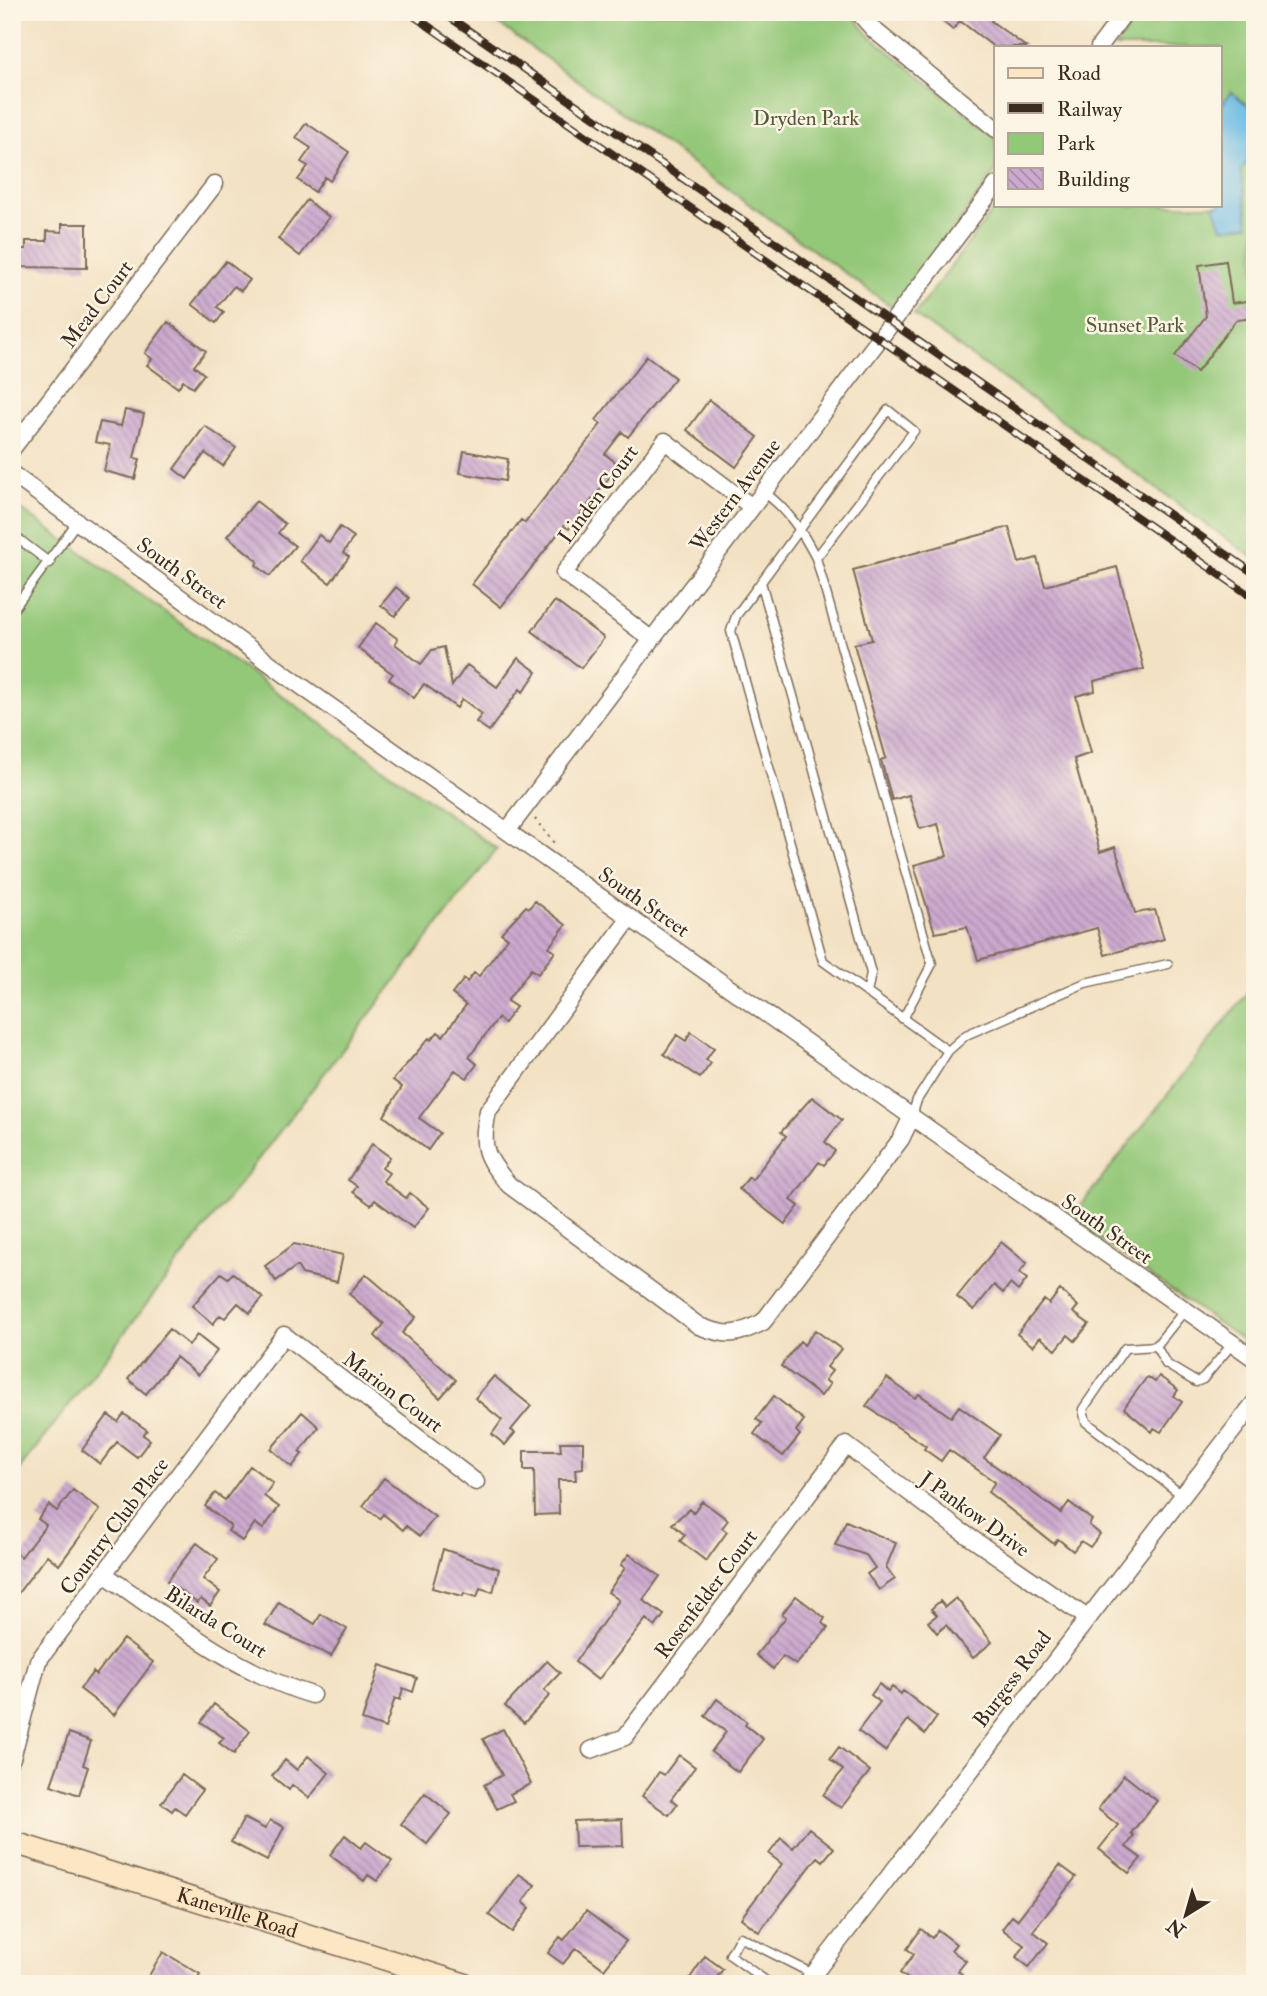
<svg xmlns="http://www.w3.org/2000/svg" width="1267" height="1996" font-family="'IM FELL Double Pica',serif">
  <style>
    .green { fill: #94c879; stroke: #68794c; stroke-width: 2 }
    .water { fill: #69bae4; stroke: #527281; stroke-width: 2 }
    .building { fill: url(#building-back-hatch) }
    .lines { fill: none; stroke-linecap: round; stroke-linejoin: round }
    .lane-casing { stroke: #7b6a58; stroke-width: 11 }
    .street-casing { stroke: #7b6a58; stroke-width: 19 }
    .secondary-casing { stroke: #7b6a58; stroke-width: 24 }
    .path { stroke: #7b6a58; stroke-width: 2.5; stroke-dasharray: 2 5; stroke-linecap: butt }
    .lane { stroke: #fff; stroke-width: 8 }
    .street { stroke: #fff; stroke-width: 16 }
    .secondary { stroke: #fce6c4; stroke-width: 21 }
    .rail-casing { stroke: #3b2a1e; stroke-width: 8 }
    .rail { stroke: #fcf5e5; stroke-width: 5; stroke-dasharray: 16; stroke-linecap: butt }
    .labels { text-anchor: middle; stroke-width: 5; stroke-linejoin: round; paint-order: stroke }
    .park-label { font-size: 21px; fill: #565939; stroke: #fcf5e5 }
    .street-label { font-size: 21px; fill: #3b2a1e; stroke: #fcf5e5 }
  </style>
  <defs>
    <pattern id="building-back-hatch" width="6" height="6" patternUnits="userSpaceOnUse" patternTransform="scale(1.75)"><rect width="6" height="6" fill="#cca9cf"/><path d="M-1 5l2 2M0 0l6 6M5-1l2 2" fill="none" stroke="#a78aa7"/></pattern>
  </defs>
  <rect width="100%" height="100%" fill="#fcf5e5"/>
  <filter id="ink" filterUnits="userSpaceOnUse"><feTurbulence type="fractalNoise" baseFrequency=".0143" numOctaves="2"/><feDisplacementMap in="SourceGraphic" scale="14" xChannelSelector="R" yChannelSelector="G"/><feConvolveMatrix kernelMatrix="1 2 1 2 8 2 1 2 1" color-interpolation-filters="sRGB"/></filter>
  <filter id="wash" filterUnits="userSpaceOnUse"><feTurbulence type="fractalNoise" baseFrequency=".00686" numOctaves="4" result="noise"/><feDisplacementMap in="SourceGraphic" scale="28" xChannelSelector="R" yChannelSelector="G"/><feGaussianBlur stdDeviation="1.57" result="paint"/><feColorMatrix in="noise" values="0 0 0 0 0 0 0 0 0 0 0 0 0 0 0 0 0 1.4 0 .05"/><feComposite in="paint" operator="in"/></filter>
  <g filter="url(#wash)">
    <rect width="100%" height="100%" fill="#f3e1c3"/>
    <path class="green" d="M482 12H850L870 36 996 137V171L895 309Z
      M1141 12H1255V559L914 315 997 205H1220V47H1115Z
      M12 503 497 849 12 1479Z
      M1255 983V1349L1070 1219Z"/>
    <path class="water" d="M1231 92 1255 111V152L1241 170 1249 225 1222 228 1214 205H1220V107Z"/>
    <g id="blocks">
      <path class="building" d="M931 12H998L991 21 1026 47H994L960 21 953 30Z
        M306 123 349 152 330 181 325 177 315 192 298 180 308 166 301 162 311 148 296 138Z
        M307 200 329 217 300 256 278 239Z
        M62 224H87V268L18 267V249H26V241H47V231L62 232Z
        M226 261 250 280 241 291 234 286 217 307 224 312 216 323 192 304Z
        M1226 261 1232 303 1255 300V318L1236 320 1197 372 1175 356 1206 316 1199 265Z
        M168 322 206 351 194 366 204 374 193 388 183 380 178 388 147 365 152 359 145 353Z
        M647 356 675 378 628 437 622 432 605 454 619 465 569 529 564 526 501 607 472 584 521 520 525 523 601 424 596 420Z
        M709 400 758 437 736 467 687 430Z
        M125 410 144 414 134 458 140 459 135 479 104 471 110 445 95 442 100 422 121 426Z
        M205 426 236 448 223 466 205 453 187 479 174 469Z
        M464 451 508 459 505 481 460 473Z
        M256 501 285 524 278 533 295 546 270 576 256 565 258 561 227 536Z
        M340 527 354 537 343 553 349 557 330 583 300 561 319 535 329 543Z
        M1009 527 1019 563 1037 558 1045 586 1117 567 1144 669 1094 681 1095 691 1076 696 1091 753 1074 759 1100 852 1115 847 1135 913 1155 910 1164 939 1105 955 1097 928 978 960 967 927 935 933 914 865 947 856 938 824 920 829 909 795 892 800 881 760 886 758 854 644 872 640 853 570Z
        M396 587 409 598 395 616 381 605Z
        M555 601 604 638 581 668 532 631Z
        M376 623 398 639 395 644 421 664 432 650 444 647 452 686 467 665 497 687 518 658 537 672 523 692 520 689 489 731 476 722 482 714 462 699 457 708 424 684 414 698 389 679 393 674 358 648Z
        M535 901 566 925 549 947 555 952 538 974 531 969 507 1001 516 1007 504 1023 498 1018 469 1057 477 1064 467 1078 455 1070 419 1118 440 1133 428 1150 384 1116 402 1087 393 1080 429 1038 431 1040 438 1032 443 1036 466 1005 452 994 464 979 467 982 474 973 479 976 508 938 501 933 526 906 529 908Z
        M691 1032 714 1048 706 1060 711 1063 700 1078 664 1054 677 1035 686 1041Z
        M812 1097 842 1120 825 1142 835 1151 824 1165 819 1162 791 1200 799 1206 785 1224 739 1189 749 1177 752 1180 786 1136 781 1132Z
        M372 1144 390 1157 382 1168 389 1173 383 1181 406 1198 410 1193 429 1208 413 1228 375 1200 371 1205 353 1192 357 1186 348 1180Z
        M1001 1242 1027 1263 1019 1273 1027 1279 1018 1291 1010 1284 1003 1293 994 1285 974 1310 957 1297Z
        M294 1244 343 1255 337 1282 302 1274 297 1266 276 1281 265 1266Z
        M221 1273 228 1278 233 1273 263 1298 250 1313 238 1303 225 1318 220 1315 213 1324 192 1306Z
        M366 1274 416 1317 402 1333 456 1380 440 1398 375 1336 384 1324 349 1294Z
        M1060 1290 1078 1306 1073 1312 1089 1324 1075 1341 1068 1335 1056 1350 1040 1337 1033 1346 1017 1334 1044 1300 1049 1304Z
        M169 1329 189 1345 197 1335 217 1351 198 1375 176 1357 146 1394 128 1379Z
        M815 1330 841 1349 827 1367 832 1371 825 1380 830 1384 821 1396 781 1366 800 1341 804 1345Z
        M494 1376 531 1406 511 1430 515 1433 505 1445 492 1434 502 1420 475 1398Z
        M1159 1376 1178 1390 1174 1396 1182 1402 1161 1432 1154 1428 1152 1432 1124 1408 1147 1377 1155 1382Z
        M887 1378 915 1398 919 1394 951 1417 959 1406 1000 1435 984 1458 1061 1513 1069 1502 1092 1520 1089 1525 1100 1534 1090 1547 1081 1541 1073 1551 1058 1539 1054 1544 988 1492 995 1482 949 1450 941 1461 924 1449 926 1446 866 1406Z
        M774 1396 804 1420 796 1431 800 1435 783 1456 754 1434 762 1423 756 1419Z
        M302 1412 319 1427 299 1452 302 1454 292 1467 271 1449Z
        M124 1414 147 1430 143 1435 150 1440 137 1457 117 1442 100 1464 82 1450 108 1415 118 1422Z
        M560 1442H583V1468L575 1469 576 1480H558L559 1514 535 1515 534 1470H524V1451H561Z
        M250 1466 273 1483 264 1496 279 1507 263 1529 255 1523 242 1541 228 1531 231 1526 205 1506 215 1493 225 1500Z
        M384 1478 435 1517 420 1536 406 1526 403 1530 383 1514 380 1518 363 1506Z
        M73 1490 100 1510 59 1565 47 1555 12 1601V1550L21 1557 46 1525 38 1519 49 1505 57 1511Z
        M702 1501 728 1520 722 1528 727 1532 706 1561 680 1541 685 1535 672 1524 689 1509 693 1513Z
        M846 1521 896 1543 886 1567 895 1579 879 1590 867 1574 875 1568 866 1555 835 1545Z
        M197 1543 218 1559 203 1579 220 1592 210 1606 201 1599 197 1603 167 1581Z
        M443 1549 499 1569 493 1592 480 1588 477 1597 464 1593 463 1596 432 1588Z
        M629 1554 660 1576 643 1600 664 1615 655 1627 646 1619 598 1680 575 1662 619 1600 608 1592 625 1568 621 1565Z
        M796 1596 825 1618 822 1623 828 1628 796 1665 783 1656 773 1669 756 1655 786 1617 782 1614Z
        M956 1598 992 1642 973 1658 946 1625 937 1633 928 1622 937 1615 931 1609 940 1601 945 1607Z
        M279 1602 315 1624 321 1614 347 1629 331 1656 265 1625Z
        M123 1639 153 1662 114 1715 80 1689 93 1672 96 1675Z
        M547 1661 560 1673 544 1690 550 1695 524 1723 505 1706Z
        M380 1665 417 1678 413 1692 403 1688 400 1700 395 1698 385 1728 362 1720Z
        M879 1684 888 1692 892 1687 901 1694 903 1691 937 1717 925 1734 908 1720 885 1751 858 1731 880 1702 871 1695Z
        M717 1699 747 1722 745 1725 763 1739 738 1772 711 1752 726 1732 705 1716Z
        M214 1704 250 1731 234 1754 219 1743 224 1738 201 1722Z
        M503 1729 531 1784 510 1794 514 1801 497 1809 484 1785 502 1775 483 1739Z
        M69 1733 91 1741 83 1765 88 1767 79 1795 51 1785Z
        M839 1747 870 1771 841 1808 823 1795 843 1770 830 1759Z
        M679 1755 695 1767 671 1799 677 1804 669 1815 642 1796 659 1772 664 1775Z
        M308 1756 329 1773 309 1798 292 1785 289 1790 272 1776 285 1760 297 1770Z
        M182 1775 202 1790 185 1814 175 1807 172 1811 161 1803Z
        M1124 1775 1157 1801 1131 1833 1134 1836 1126 1847 1141 1858 1129 1873 1099 1849 1118 1825 1098 1809Z
        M425 1793 451 1814 427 1844 401 1824Z
        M244 1818 265 1829 270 1820 284 1827 267 1861 231 1842Z
        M622 1819 623 1846 575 1847 574 1821Z
        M809 1828 834 1848 823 1861 818 1857 759 1932 741 1918 782 1864 769 1854 781 1838 793 1848Z
        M345 1835 361 1848 366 1842 392 1861 377 1881 368 1875 364 1881 330 1855Z
        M1060 1865 1076 1877 1033 1931 1048 1943 1029 1967 1016 1957 1025 1946 1002 1929 1012 1916 1017 1920Z
        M519 1874 535 1885 523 1902 530 1908 512 1932 489 1915Z
        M586 1911 626 1941 604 1969 576 1948 563 1964 548 1953 560 1937 564 1940Z
        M921 1929 932 1938 938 1930 956 1944 951 1950 966 1961 958 1971 963 1975 957 1984H915L900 1973 914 1954 907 1949Z
        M163 1952 200 1974 194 1984H176L167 1978 164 1984H144Z
        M705 1956 723 1969 712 1984H686Z"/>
    </g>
  </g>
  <g filter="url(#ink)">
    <use href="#blocks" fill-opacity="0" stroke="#7b6a58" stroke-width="2"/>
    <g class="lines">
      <defs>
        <path id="lane" d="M764 492C788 510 802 531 816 558L932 964 903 1019
          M12 534 50 563
          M816 558 914 431 888 410 736 616 731 631 823 961 948 1051
          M761 582 871 973 867 993
          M12 611 77 522
          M912 1116 917 1100 948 1051 966 1035 1085 983 1168 964
          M1156 1346 1166 1364 1196 1382 1203 1379 1233 1343
          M1182 1495 1086 1422 1083 1409 1125 1348 1156 1346 1185 1310
          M770 1984 730 1955 740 1937 813 1974"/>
        <path id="street" d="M858 12 874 30 996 129
          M1099 47 1125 12
          M12 449 215 184
          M12 474 290 678 1255 1359
          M651 639 564 573 665 441 752 507
          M507 831 996 185
          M630 918 488 1111C480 1148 485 1157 509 1185L699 1326C728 1337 735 1336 763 1322L901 1139 912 1116
          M104 1574C170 1619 235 1672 312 1695
          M591 1750 625 1737 846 1445 958 1529 1086 1617
          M12 1758 38 1661 284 1335 476 1482
          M806 1984 1255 1402"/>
        <g id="secondary">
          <path id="s1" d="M12 1842 464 1984"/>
        </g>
      </defs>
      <use href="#lane" class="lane-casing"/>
      <use href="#street" class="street-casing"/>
      <use href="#secondary" class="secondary-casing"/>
      <path class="path" d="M535 819 555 844"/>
      <use href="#lane" class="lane"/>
      <use href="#street" class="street"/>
      <use href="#secondary" class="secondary"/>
      <defs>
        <path id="rail" d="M408 12 1255 599
          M442 12 1255 574"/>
      </defs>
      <use href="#rail" class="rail-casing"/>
      <use href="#rail" class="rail"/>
    </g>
  </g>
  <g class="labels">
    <g class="park-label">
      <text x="806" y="125">Dryden Park</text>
      <text x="1135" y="332">Sunset Park</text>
    </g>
    <g class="street-label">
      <text transform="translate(97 304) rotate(-53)" y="7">Mead Court</text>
      <text transform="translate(598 494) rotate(-53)" y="7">Linden Court</text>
      <text transform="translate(735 495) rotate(-53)" y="7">Western Avenue</text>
      <text transform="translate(182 573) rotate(36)" y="7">South Street</text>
      <text transform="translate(644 902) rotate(35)" y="7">South Street</text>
      <text transform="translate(1107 1229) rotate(35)" y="7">South Street</text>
      <text transform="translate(393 1392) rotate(37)" y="7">Marion Court</text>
      <text transform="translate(975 1514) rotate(36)" y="7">J Pankow Drive</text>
      <text transform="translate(114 1526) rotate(-53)" y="7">Country Club Place</text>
      <text transform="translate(706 1594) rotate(-53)" y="7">Rosenfelder Court</text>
      <text transform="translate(216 1622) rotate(32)" y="7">Bilarda Court</text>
      <text transform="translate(1012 1679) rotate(-53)" y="7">Burgess Road</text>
      <text dy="7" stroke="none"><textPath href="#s1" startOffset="236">Kaneville Road</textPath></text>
    </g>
  </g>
  <rect width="1267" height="1996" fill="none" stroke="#fcf5e5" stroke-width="42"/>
  <rect x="994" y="46" width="228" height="161" fill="#fcf5e5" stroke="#afa495" stroke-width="2"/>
  <rect x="1008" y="68" width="35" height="10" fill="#fce6c4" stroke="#afa495" stroke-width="2"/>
  <text x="1057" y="80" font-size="21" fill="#3b2a1e">Road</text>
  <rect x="1008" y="103" width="35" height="10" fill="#3b2a1e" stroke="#afa495" stroke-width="2"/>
  <text x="1057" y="116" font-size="21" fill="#3b2a1e">Railway</text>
  <rect x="1008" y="133" width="35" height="21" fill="#94c879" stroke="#afa495" stroke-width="2"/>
  <text x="1057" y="150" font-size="21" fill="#3b2a1e">Park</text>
  <rect x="1008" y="168" width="35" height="21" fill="url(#building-back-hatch)" stroke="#afa495" stroke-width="2"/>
  <text x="1057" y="186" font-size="21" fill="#3b2a1e">Building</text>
  <g transform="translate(1186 1915) rotate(217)" stroke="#fcf5e5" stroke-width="5" paint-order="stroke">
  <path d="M0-5L12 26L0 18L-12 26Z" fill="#3b2a1e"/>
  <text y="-10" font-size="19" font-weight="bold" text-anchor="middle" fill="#3b2a1e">N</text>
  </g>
</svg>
